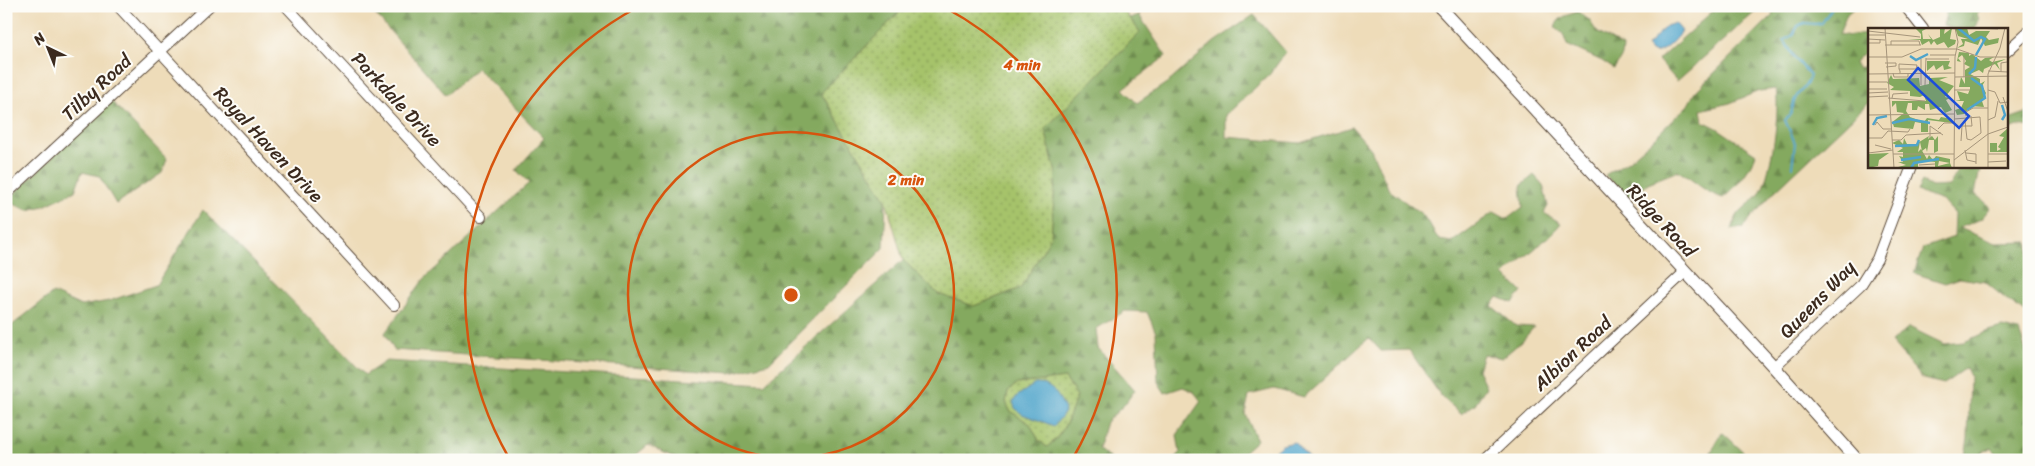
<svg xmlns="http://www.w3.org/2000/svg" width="2035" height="466" font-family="Sriracha,sans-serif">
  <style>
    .grass { fill: url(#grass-dots); stroke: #707644 }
    .forest { fill: url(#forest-firs); stroke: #606a3e; fill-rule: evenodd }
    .water { fill: #4fa4cb; stroke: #456774 }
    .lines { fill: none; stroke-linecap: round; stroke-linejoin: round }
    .stream { stroke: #4fa4cb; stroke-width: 2 }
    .minor-casing { stroke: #564535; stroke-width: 12 }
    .major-casing { stroke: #564535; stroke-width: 14 }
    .minor { stroke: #fff; stroke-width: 10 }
    .major { stroke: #fff; stroke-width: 12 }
    .ring { fill: none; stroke: #d7540e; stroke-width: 2.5 }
    .labels { text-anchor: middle; stroke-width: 4; stroke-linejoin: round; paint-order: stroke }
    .street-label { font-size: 19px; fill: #3b2a1e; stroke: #fdfcf7 }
    .inset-river { fill: none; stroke: #4fa4cb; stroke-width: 2.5 }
    .inset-road { fill: none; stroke: #a6957b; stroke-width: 1 }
    .view { fill: #1d4ed8; fill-opacity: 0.15; stroke: #1d4ed8; stroke-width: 2.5 }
    .inset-edge { fill: none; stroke: #3b2a1e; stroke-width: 2.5 }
    .centre { fill: #d7540e; stroke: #fdfcf7; stroke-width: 2.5 }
    .ring-label { font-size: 15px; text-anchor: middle; font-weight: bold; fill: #d7540e; stroke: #fdfcf7; stroke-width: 4; stroke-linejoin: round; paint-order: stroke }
  </style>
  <defs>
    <pattern id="grass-dots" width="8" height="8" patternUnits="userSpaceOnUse" patternTransform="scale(1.25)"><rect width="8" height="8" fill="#a6c36b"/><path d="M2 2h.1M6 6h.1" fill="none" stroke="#889f57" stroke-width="1.8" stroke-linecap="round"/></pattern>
    <pattern id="forest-firs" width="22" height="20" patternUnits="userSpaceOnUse" patternTransform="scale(1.25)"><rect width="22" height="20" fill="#84a95f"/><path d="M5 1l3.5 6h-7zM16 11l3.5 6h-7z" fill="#6d8a4e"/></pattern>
  </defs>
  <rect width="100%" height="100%" fill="#fdfcf7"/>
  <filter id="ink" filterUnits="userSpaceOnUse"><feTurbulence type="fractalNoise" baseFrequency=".02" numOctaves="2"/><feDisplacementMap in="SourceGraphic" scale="10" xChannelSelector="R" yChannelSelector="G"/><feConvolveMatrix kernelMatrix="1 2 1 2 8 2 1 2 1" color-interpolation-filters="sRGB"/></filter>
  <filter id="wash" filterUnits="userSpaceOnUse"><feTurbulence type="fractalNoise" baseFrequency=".0096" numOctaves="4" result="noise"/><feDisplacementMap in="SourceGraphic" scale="20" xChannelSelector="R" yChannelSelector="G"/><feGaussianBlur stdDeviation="1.12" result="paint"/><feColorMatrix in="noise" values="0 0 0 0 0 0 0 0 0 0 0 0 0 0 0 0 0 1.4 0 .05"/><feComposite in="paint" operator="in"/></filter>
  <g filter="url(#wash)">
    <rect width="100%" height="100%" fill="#eedcb9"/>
    <path class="grass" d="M905 6H1121L1140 32 1045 129 1056 173 1051 237 1021 288 974 306 938 294 903 260 886 200 821 93Z
      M1065 378 1077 396C1070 415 1064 434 1047 447L1039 441 1030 424 1010 411 1006 402 1008 391 1017 384Z"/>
    <path class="forest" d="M368 6H905L821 93 886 200 884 248 769 363 731 373 394 350 385 333 424 279 529 183 516 170 544 138 477 68 446 95Z
      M1714 6H1762L1677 81 1658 60 1715 9Z
      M1767 6H1856L1847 14 1839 34 1850 36 1865 33 1869 48 1855 62 1858 68 1869 65V102L1773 193 1743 227 1732 230C1733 226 1735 220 1737 216 1743 206 1756 201 1761 191 1772 171 1780 111 1776 89L1759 91 1730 103 1701 110 1703 121 1717 128 1756 154C1749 171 1738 186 1723 198 1705 193 1694 180 1678 171L1648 183 1628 197 1605 175 1628 161 1650 142 1688 105 1695 92 1773 15Z
      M1948 6H1984L1977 14 1979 20 1975 29H1954L1943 25Z
      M1578 12 1589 20 1597 32 1623 47 1622 56 1614 69 1602 61 1567 45 1563 34 1555 27C1559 16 1568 15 1578 12Z
      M1139 15 1166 56 1123 89 1137 103 1171 80 1214 42 1254 15 1286 52 1270 74 1226 115V137L1300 143 1352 127 1371 149 1389 190 1423 215 1439 240 1452 242 1494 212 1507 219 1523 207 1521 186 1534 175 1543 185 1548 206 1544 213 1561 223 1552 234 1504 275 1522 292 1513 303 1498 297 1492 306 1516 326 1534 327 1522 341 1502 358 1483 354 1478 370 1486 387 1475 404 1461 414 1441 396 1409 350 1381 351 1369 338 1304 397 1274 389 1249 395 1245 414 1257 440 1235 460H1174L1180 453 1177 435 1201 401 1194 392 1183 387 1165 393 1158 382 1156 333 1147 312 1125 311 1096 329 1098 348 1135 390 1124 405 1106 422 1098 449 1112 460H679L648 445 630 460H6V330L53 293 81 306 109 301 156 285 203 210 365 375 386 361 764 384 903 260 938 294 974 306 1021 288 1051 237 1056 173 1045 129 1140 32 1130 18ZM1065 378 1077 396C1070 415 1064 435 1047 447L1039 441 1030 424 1010 411 1006 402 1008 391 1017 384Z
      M111 101 167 159 162 173 116 204 99 176 82 172 75 191 44 206 28 210 6 201Z
      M2029 112V127C2021 124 2012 127 2006 133V120Z
      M1961 166H1983L1979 174 1975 194 1991 207 1981 219 1959 228 1996 243 2029 242V308L2025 312 2016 307 1985 282 1960 278 1945 283 1914 273 1923 248 1954 237 1955 214 1943 201 1925 195 1917 191 1922 182 1932 187 1949 186Z
      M1909 327 1944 344 1964 342 1988 331 2002 327 2019 331 2029 360V460H1999L1992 448 1984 450 1974 460H1968L1965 455 1968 439 1970 376 1966 368 1944 384 1923 379 1891 342Z
      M1722 432 1752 460H1707Z"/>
    <path class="water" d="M1675 23 1682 31C1674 40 1667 50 1655 53L1651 51 1647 46 1666 26Z
      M1035 384C1052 383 1058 395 1065 409L1062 416 1054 426 1022 414 1015 408 1013 402 1017 396Z
      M1294 442 1310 460H1272L1273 452 1282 445Z"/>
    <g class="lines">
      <path class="stream" d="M1792 167 1795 143 1785 120C1794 113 1791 108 1795 99 1800 89 1807 89 1810 75L1795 58 1784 40 1793 35 1798 26 1804 23 1815 24 1822 23 1833 6"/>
    </g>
  </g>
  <g filter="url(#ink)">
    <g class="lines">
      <defs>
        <path id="minor" d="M118 6 394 305
          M286 6 481 217
          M1905 6 1923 29
          M2006 52 2029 31
          M6 194 209 6
          M1774 367 1860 286 1877 259 1912 166
          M1484 460 1685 272"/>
        <path id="major" d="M1439 6 1774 367 1857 460"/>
      </defs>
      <use href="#minor" class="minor-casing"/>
      <use href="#major" class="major-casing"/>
      <use href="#minor" class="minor"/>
      <use href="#major" class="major"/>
    </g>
  </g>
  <g class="ring">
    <circle cx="791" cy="295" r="163"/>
    <path d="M509 458A326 326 0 0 1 638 7M944 7A326 326 0 0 1 1073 458"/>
  </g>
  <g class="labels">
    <g class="street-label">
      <text transform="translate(96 87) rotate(-43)" y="7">Tilby Road</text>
      <text transform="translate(397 99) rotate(47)" y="7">Parkdale Drive</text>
      <text transform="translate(269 144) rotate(47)" y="7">Royal Haven Drive</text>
      <text transform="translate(1662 220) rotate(47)" y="7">Ridge Road</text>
      <text transform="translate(1817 299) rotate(-46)" y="7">Queens Way</text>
      <text transform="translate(1572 353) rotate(-43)" y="7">Albion Road</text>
    </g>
  </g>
  <g transform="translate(1868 28)">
    <rect width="140" height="140" fill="#eedcb9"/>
    <path d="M47 0 58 1 54 3 55 11H63L60 6 65 12 72 9V0H77L76 6 84 0 82 11 88 12 87 16 80 20 76 14 69 17 66 13 63 17 61 13 54 17 52 12H40L53 11V6ZM87 0H99L101 7 108 3H122L118 9 121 12 131 10 130 15 117 18 113 10 110 17 97 13 96 18 89 20 95 16 93 11H100L90 8ZM91 24 101 25V28L104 26 113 33 117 30 126 29 121 32 124 34 138 31 129 35 132 42 127 36 116 41 115 45 111 42 102 46 112 51V56L117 53 114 58 118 65 114 73 116 79 103 78 96 86 89 87 87 82 93 80 96 73H87L92 72 89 63 100 66 102 61V59H91L93 49 97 56V42L102 39 96 36 98 33 94 27 90 30 93 34 89 33ZM59 33H82L80 38 84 40 76 42 75 37 68 42 66 37 59 43ZM23 47 25 51 51 50 52 58 61 56V47L62 50 80 49 71 52 86 58 77 69 82 70 78 72 84 82 77 85 73 79 62 82 61 76H57V82L50 78 49 82H44V75H40L38 83 42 89 56 94 59 90 71 92 73 89 84 91V95L60 92V104H53V95L47 94 45 101 26 99 25 96H28L23 95 36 85 29 84 28 75 24 79V73H58L56 67 52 69 42 68V63L22 62 26 59 19 55ZM140 100V124H122V115H129V123L133 121 130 119 136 109 131 108ZM61 108 60 111 64 108 67 112 70 108V123L66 125V112H61L59 124 58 120 54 123 52 114 50 124 53 121 59 131 61 127 65 132 68 128 82 131V135L71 133 70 138 82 135 84 140 67 139V134L60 133 50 135V140H26L38 137 30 134H35L31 128 35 129V124H29L35 120 24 115 31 112 35 116 36 110 39 116H48ZM21 125 11 132 10 138 0 140V126Z" fill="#84a95f"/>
    <path class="inset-river" d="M90 0 106 13 113 9 117 11 108 27M42 28 48 32 60 26M101 46 107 40 108 29M99 82 117 70 114 58 103 50M134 92 137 87 134 77M24 95 41 91 62 95M5 97 9 90 19 88M27 118 49 117 51 112M33 132 53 129M43 140 46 135 71 131"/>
    <path class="inset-road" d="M17 0 26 140M106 0 130 1M0 3 52 9M0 7H17M0 11 17 12M0 15H12V11M17 17H53M23 17V13H51L52 17M62 27H87M0 29H34L53 21H89L112 29H140M58 31H81M17 35H28V38L18 39M31 41H48L49 37 31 36V41L32 43V45M120 43 140 44M133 44V35L139 34M25 45 26 49H40V45M0 46 87 45M87 49 140 48M96 49V29M0 54H19M53 57V31M57 57 58 30M0 61H19M86 62H102M120 62 127 64 132 75 140 74M0 65 20 64M0 69 20 68M135 69 140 84M20 70 57 73M24 70 25 66 40 65M0 87 86 86M98 88V84L105 80H120M86 91 112 89 113 105 103 112 99 111 97 93M120 92 127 89 130 73M7 97 9 94 15 101H23M70 101 76 95H86M0 110H14L20 103 40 104 42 101M62 110V98L75 107M24 112H33L38 107 73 105M93 113 94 98H104L103 88M7 117 23 121M97 122 99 132 108 134M0 125 25 122M98 125 108 126V136M25 126H86M120 126H140M86 132 120 106 140 99M120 134 138 133M51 137 67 136M86 140 87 29 90 14 87 0M120 140V46L132 20 137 0"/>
    <path class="view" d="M50 40 101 88 91 100 40 52Z"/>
    <rect width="140" height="140" class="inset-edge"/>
  </g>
  <circle cx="791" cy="295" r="8" class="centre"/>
  <g class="ring-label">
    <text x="1022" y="70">4 min</text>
    <text x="906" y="185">2 min</text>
  </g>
  <rect width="2035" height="466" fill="none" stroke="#fdfcf7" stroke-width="25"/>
  <g transform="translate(48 48) rotate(317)" stroke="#fdfcf7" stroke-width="4" paint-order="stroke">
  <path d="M0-4L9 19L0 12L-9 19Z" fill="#3b2a1e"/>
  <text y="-8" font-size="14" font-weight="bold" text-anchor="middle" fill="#3b2a1e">N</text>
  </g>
</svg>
